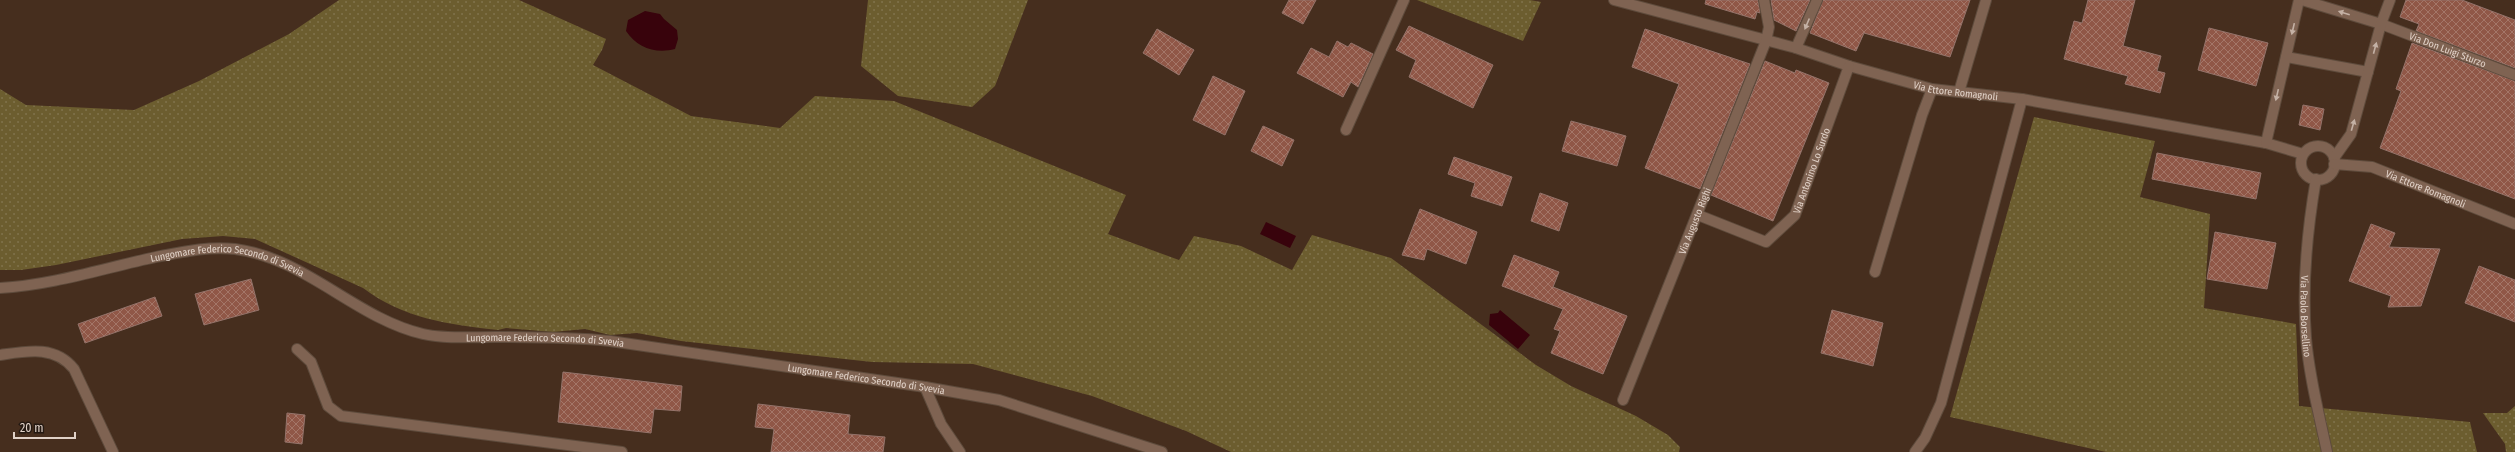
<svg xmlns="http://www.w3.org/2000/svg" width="2515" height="452" font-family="'Fira Sans Condensed',sans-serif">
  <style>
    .grass { fill: url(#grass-dots) }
    .water { fill: #38030c }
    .building { fill: url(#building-cross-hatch); stroke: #94736a }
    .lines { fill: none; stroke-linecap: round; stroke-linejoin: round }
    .minor-casing { stroke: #5e4b3c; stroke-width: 12 }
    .minor { stroke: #7f6352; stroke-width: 10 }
    .oneway { fill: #c4b1a5 }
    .labels { text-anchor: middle; stroke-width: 3; stroke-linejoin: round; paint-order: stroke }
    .street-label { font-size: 10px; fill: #e1d2c8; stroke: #241912 }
  </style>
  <defs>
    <pattern id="grass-dots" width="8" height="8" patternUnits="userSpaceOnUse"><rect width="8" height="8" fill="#6c5d2f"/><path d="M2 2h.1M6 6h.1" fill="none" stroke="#81734c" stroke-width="1.8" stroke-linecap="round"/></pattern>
    <pattern id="building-cross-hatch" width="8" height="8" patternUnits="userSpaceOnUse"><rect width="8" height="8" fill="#905747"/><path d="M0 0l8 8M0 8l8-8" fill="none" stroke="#a47668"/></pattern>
  </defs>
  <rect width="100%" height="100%" fill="#462e1e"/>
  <path class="grass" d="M339 0H519L606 39 602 50 593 65 691 116 780 128 815 96 894 101 1126 195 1108 234 1179 260 1194 236 1241 246 1292 270 1312 235 1391 258 1536 365 1571 386 1636 416 1668 435 1680 447 1679 452H1231L1186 431 1092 396 973 364 872 362 681 341 637 333 610 335 585 329 553 332 506 328 498 330C450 325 402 318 363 288L255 239 223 236 182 239 56 265 21 270H0V89L26 105 134 110 199 81 289 34Z
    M868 0H1028L995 86 972 107 898 96 861 66Z
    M1417 0H1530L1541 2 1523 41Z
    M2034 117 2155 141 2140 197 2210 214 2204 308 2296 324 2299 406 2470 422 2477 452H2106L1950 417Z
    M2515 406V452H2506L2505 444 2483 413H2507Z"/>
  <path class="water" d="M645 11 660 14 664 19 677 30 678 39 675 49C656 54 637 48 626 31L628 20Z
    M1266 222 1296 236 1290 248 1260 234Z
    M1500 310 1530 335 1518 349 1489 325 1490 314 1498 313Z"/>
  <path class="building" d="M1289 0H1316L1303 24 1282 13Z
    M1706 0H1758L1760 13 1757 12 1755 19 1705 4Z
    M1771 0H1810L1796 31 1774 20Z
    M1823 0H1970L1950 57 1864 33 1856 51 1810 33Z
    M2088 0H2135L2123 46 2161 56 2157 71 2165 73 2160 93 2125 84 2128 76 2064 59 2074 21 2082 23Z
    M2406 0H2462L2515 20V68L2416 31 2419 24 2400 17Z
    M1409 26 1493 65 1473 108 1409 77 1416 60 1396 50Z
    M2209 28 2268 43 2256 86 2198 70Z
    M1157 29 1194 50 1179 75 1143 53Z
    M1645 29 1750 64 1700 189 1645 168 1679 84 1632 67Z
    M1337 41 1348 47 1351 43 1373 54 1358 87 1351 82 1343 97 1297 73 1311 48 1329 57Z
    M2412 43 2515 81V199L2380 148 2401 91 2396 89Z
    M1765 61 1795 73 1796 70 1829 83 1773 221 1711 195Z
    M1213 76 1245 91 1225 135 1193 120Z
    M2303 105 2324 109 2320 130 2299 125Z
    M1571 121 1626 136 1617 166 1562 151Z
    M1263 126 1294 140 1282 166 1251 151Z
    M2157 153 2261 173 2256 199 2152 179Z
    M1454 157 1512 177 1502 206 1471 196 1475 183 1448 174Z
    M1540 193 1568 203 1559 231 1531 221Z
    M1420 209 1477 232 1466 264 1427 249 1424 260 1402 255Z
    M2371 224 2395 233 2389 247 2440 249 2421 306 2388 307 2391 296 2349 281Z
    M2215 232 2276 243 2267 289 2207 279Z
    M1514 255 1559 272 1553 287 1627 316 1603 374 1551 353 1560 331 1554 329 1563 309 1502 286Z
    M2479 266 2515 280V322L2465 303Z
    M251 279 259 310 204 325 195 294Z
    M155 297 162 316 85 343 78 324Z
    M1832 310 1883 323 1873 366 1821 353Z
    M563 372 682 386 680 411 654 409 651 433 558 422Z
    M758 404 850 415 848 434 885 437 883 452H771L774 429 755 427Z
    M287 413 305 415 302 444 285 442Z"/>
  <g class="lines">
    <defs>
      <g id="minor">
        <path id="s1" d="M1614 0 1796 48 1849 66 1932 89 2022 99 2266 143 2303 154"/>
        <path id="s2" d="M2302 0 2381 24 2515 75"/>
        <path d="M1796 48 1817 0"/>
        <path d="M2286 57 2368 72"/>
        <path d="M1959 92 1986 0"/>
        <path d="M1346 130 1404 0"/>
        <path d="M2266 143 2299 0"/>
        <circle cx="2318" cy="163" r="17"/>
        <path d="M2334 158 2351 134 2381 24 2390 0"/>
        <path id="s3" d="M2334 164 2372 167 2515 224"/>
        <path id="s4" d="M2316 179C2307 231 2302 285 2306 338 2309 376 2319 414 2327 452"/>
        <path id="s5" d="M1698 215 1766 242 1795 215 1849 66"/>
        <path d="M1875 272 1922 115 1932 89"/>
        <path id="s6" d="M0 288C53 285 104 268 156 257 182 252 208 246 235 249 306 258 355 318 423 334 446 339 472 337 496 337 534 337 572 337 610 341L925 387 999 400 1162 452"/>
        <path d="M297 349 311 362 328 406 341 416 622 452"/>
        <path d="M0 355C27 351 55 345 74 369L113 452"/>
        <path d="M925 387 941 424 960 452"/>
        <path id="s7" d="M1623 400 1766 41 1769 27 1764 0"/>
        <path d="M1915 452 1925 438 1941 403 2022 99"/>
      </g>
    </defs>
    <use href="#minor" class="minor-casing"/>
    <use href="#minor" class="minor"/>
  </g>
  <defs><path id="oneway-solid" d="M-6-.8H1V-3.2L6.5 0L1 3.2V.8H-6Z"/></defs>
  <g class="oneway">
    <use href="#oneway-solid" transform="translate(2344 13) rotate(-163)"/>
    <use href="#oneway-solid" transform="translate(1807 24) rotate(113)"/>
    <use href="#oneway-solid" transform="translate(2293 29) rotate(103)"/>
    <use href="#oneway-solid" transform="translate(2375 48) rotate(-75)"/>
    <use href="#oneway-solid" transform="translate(2277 95) rotate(103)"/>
    <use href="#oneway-solid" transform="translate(2353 125) rotate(-74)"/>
  </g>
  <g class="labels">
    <g class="street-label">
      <text dy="4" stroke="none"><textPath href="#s2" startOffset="154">Via Don Luigi Sturzo</textPath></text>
      <text dy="4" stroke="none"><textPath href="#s1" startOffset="354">Via Ettore Romagnoli</textPath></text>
      <text dy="4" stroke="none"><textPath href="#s5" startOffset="160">Via Antonino Lo Surdo</textPath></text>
      <text dy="4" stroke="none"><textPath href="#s3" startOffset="96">Via Ettore Romagnoli</textPath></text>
      <text dy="4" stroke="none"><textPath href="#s7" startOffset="193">Via Augusto Righi</textPath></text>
      <text dy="4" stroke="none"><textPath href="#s6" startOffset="233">Lungomare Federico Secondo di Svevia</textPath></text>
      <text dy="4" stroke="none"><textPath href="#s4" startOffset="138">Via Paolo Borsellino</textPath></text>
      <text dy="4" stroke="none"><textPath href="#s6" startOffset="569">Lungomare Federico Secondo di Svevia</textPath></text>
      <text dy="4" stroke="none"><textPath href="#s6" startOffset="893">Lungomare Federico Secondo di Svevia</textPath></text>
    </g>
  </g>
  <path d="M14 432v6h61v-6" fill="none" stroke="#e1d2c8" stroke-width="2"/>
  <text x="20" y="432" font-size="12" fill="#e1d2c8" stroke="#241912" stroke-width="3" paint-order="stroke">20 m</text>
</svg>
